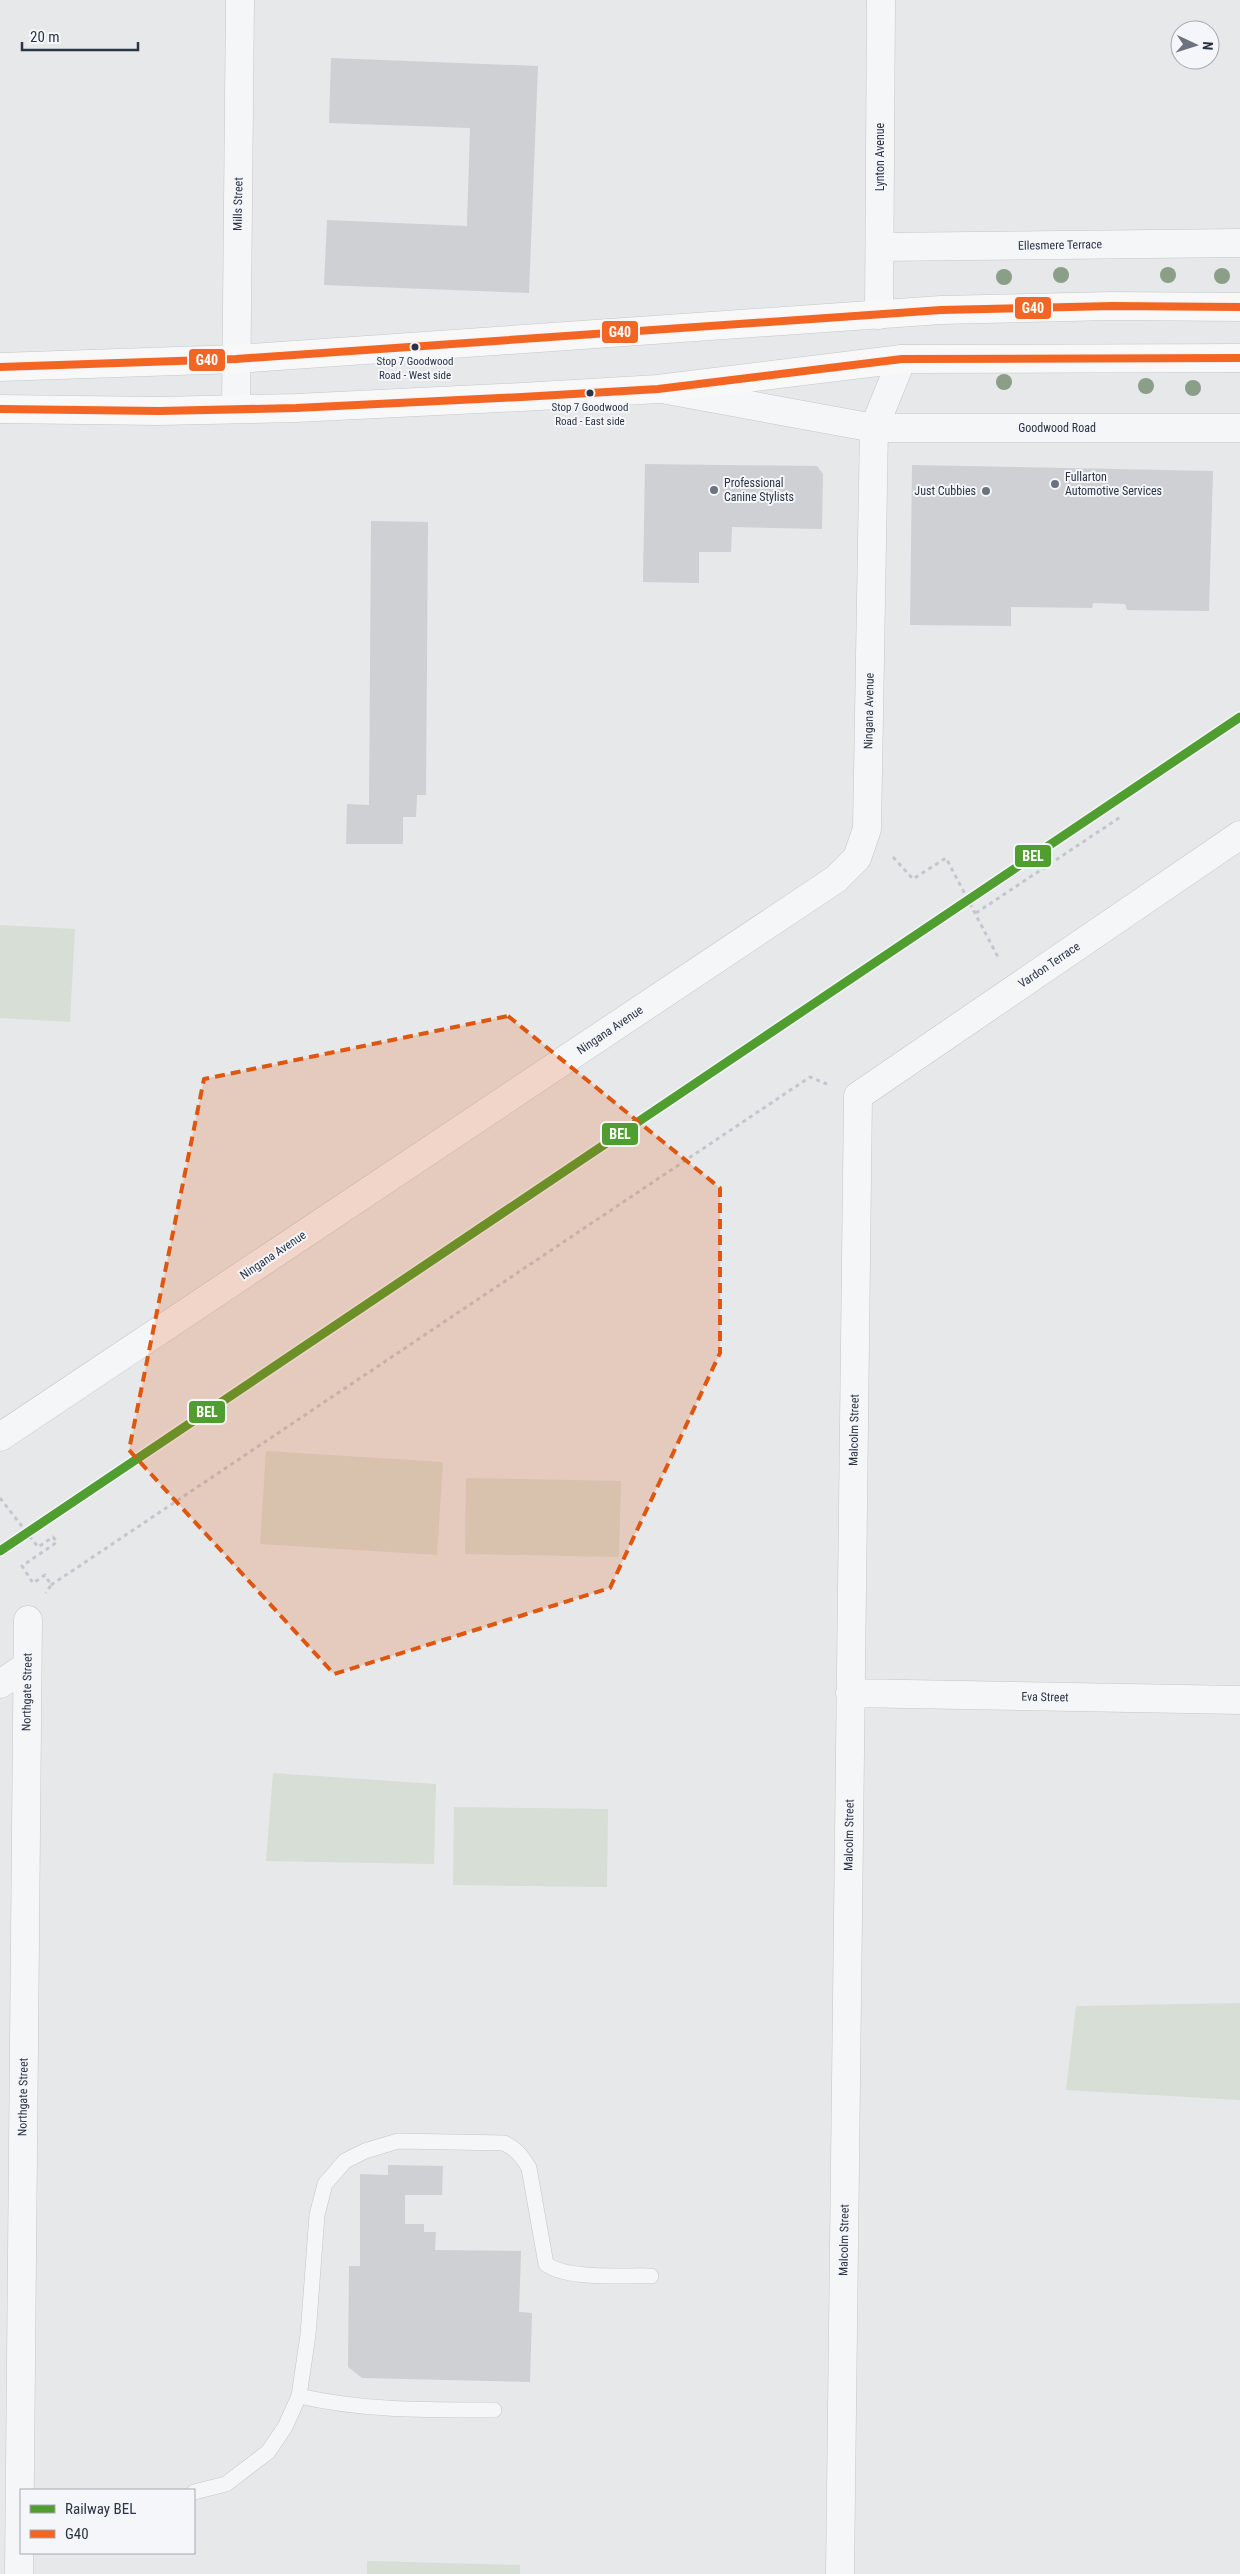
<svg xmlns="http://www.w3.org/2000/svg" width="1240" height="2574" font-family="'Roboto Condensed',sans-serif">
  <style>
    .green { fill: #d6ded6 }
    .building { fill: #ced0d3 }
    .lines { fill: none; stroke-linecap: round; stroke-linejoin: round }
    .service-casing { stroke: #c4c6c8; stroke-width: 16 }
    .minor-casing { stroke: #c4c6c8; stroke-width: 29 }
    .secondary-casing { stroke: #c4c6c8; stroke-width: 29 }
    .path { stroke: #c5c6ca; stroke-width: 3; stroke-dasharray: 4 4; stroke-linecap: butt }
    .service { stroke: #f5f6f7; stroke-width: 15 }
    .minor { stroke: #f5f6f7; stroke-width: 28 }
    .secondary { stroke: #f8f8f8; stroke-width: 28 }
    .bus-1-casing { stroke: #f4f6f9; stroke-width: 11 }
    .bus-1 { stroke: #f26522; stroke-width: 8 }
    .rail-1-casing { stroke: #f4f6f9; stroke-width: 12 }
    .rail-1 { stroke: #509e2f; stroke-width: 9 }
    .tree { fill: #8a9e88 }
    .marked { fill: #df570f; fill-opacity: 0.2; stroke: #df570f; stroke-width: 4; stroke-dasharray: 10 6; stroke-linejoin: round }
    .bus-dot { fill: #2b3445; stroke: #f4f6f9; stroke-width: 2 }
    .poi-dot { fill: #6c737f; stroke: #f4f6f9; stroke-width: 2 }
    .labels { text-anchor: middle; stroke-width: 4; stroke-linejoin: round; paint-order: stroke }
    .bus-label { font-size: 11px; fill: #2b3445; stroke: #f4f6f9 }
    .street-label { font-size: 12px; fill: #2b3445; stroke: #f4f6f9 }
    .poi-label { font-size: 12px; fill: #2b3445; stroke: #f4f6f9; text-anchor: start }
    .line-badge { stroke: #f4f6f9; stroke-width: 2 }
    .badge-label { font-size: 14px; text-anchor: middle; font-weight: bold; fill: #fff }
  </style>
  <rect width="100%" height="100%" fill="#e6e8ea"/>
  <path class="green" d="M0 925 75 929 70 1022 0 1018Z
    M266 1451 443 1462 437 1555 260 1544Z
    M466 1478 621 1481 619 1557 465 1554Z
    M273 1773 436 1784 434 1864 266 1861Z
    M454 1807 608 1809 607 1887 453 1885Z
    M1240 2003V2100L1066 2090 1076 2006Z
    M367 2561 520 2565V2574H367Z"/>
  <path class="building" d="M331 58 538 66 529 293 324 285 327 220 467 226 470 128 329 123Z
    M645 464 817 466 823 474 822 529 732 527 731 552H699V583L643 582Z
    M912 465 1213 471 1209 611 1127 610 1125 604 1093 603 1092 608 1011 607V626L910 625Z
    M371 521 428 522 426 795H417L416 817H403V844H346L347 804 369 805Z
    M388 2165 443 2166 442 2195H405V2224H424V2232H436L435 2250 521 2251 519 2312 532 2313 530 2382 362 2378 348 2367 349 2266H360V2174L388 2175Z"/>
  <g class="lines">
    <defs>
      <path id="service" d="M299 2396C364 2411 428 2410 494 2410
        M194 2492 226 2484 268 2452 285 2427 299 2396 308 2335 317 2215 325 2184 345 2161 365 2151 398 2141 504 2143C516 2149 522 2156 529 2168L546 2264C567 2280 624 2275 651 2276"/>
      <path id="minor" d="M880 247 1240 243
        M879 315 881 0
        M667 390 874 428H1240
        M236 409 240 0
        M0 1437 836 879 857 858 867 829 874 428 902 359
        M0 1684 27 1666
        M850 1693 1240 1700
        M19 2574 28 1620
        M840 2574 858 1096 1240 835"/>
      <path id="secondary" d="M0 367 236 359 941 310 1112 306 1240 307
        M0 409 159 411 296 408 522 397 658 389 902 359 1240 358"/>
    </defs>
    <use href="#service" class="service-casing"/>
    <use href="#minor" class="minor-casing"/>
    <use href="#secondary" class="secondary-casing"/>
    <path class="path" d="M893 857 913 879 946 858 999 959
      M976 913 1122 816
      M0 1498 38 1547 53 1537 57 1542 22 1566 33 1583 45 1575 51 1585 46 1593
      M51 1585 810 1077 827 1084"/>
    <use href="#service" class="service"/>
    <use href="#minor" class="minor"/>
    <use href="#secondary" class="secondary"/>
    <defs>
      <path id="bus-1" d="M0 367 236 359 941 310 1112 306 1240 307
        M0 409 159 411 296 408 522 397 658 389 902 359 1240 358"/>
    </defs>
    <use href="#bus-1" class="bus-1-casing"/>
    <use href="#bus-1" class="bus-1"/>
    <defs>
      <path id="rail-1" d="M0 1551 1240 717"/>
    </defs>
    <use href="#rail-1" class="rail-1-casing"/>
    <use href="#rail-1" class="rail-1"/>
  </g>
  <g class="tree">
    <circle cx="1061" cy="275" r="8"/>
    <circle cx="1168" cy="275" r="8"/>
    <circle cx="1222" cy="276" r="8"/>
    <circle cx="1004" cy="277" r="8"/>
    <circle cx="1004" cy="382" r="8"/>
    <circle cx="1146" cy="386" r="8"/>
    <circle cx="1193" cy="388" r="8"/>
  </g>
  <path class="marked" d="M508 1016 720 1188V1353L610 1588 334 1674 129 1450 204 1079Z"/>
  <g class="bus-dot">
    <circle cx="415" cy="347" r="4.5"/>
    <circle cx="590" cy="393" r="4.5"/>
  </g>
  <g class="poi-dot">
    <circle cx="1055" cy="484" r="5"/>
    <circle cx="714" cy="490" r="5"/>
    <circle cx="986" cy="491" r="5"/>
  </g>
  <g class="labels">
    <g class="bus-label">
      <text x="415" y="365">Stop 7 Goodwood<tspan x="415" dy="14">Road - West side</tspan></text>
      <text x="590" y="411">Stop 7 Goodwood<tspan x="590" dy="14">Road - East side</tspan></text>
    </g>
    <g class="street-label">
      <text transform="translate(880 157) rotate(-90)" y="4">Lynton Avenue</text>
      <text transform="translate(238 204) rotate(-89)" y="4">Mills Street</text>
      <text transform="translate(1060 245) rotate(-1)" y="4">Ellesmere Terrace</text>
      <text x="1057" y="432">Goodwood Road</text>
      <text transform="translate(869 711) rotate(-89)" y="4">Ningana Avenue</text>
      <text transform="translate(1049 965) rotate(-34)" y="4">Vardon Terrace</text>
      <text transform="translate(610 1030) rotate(-34)" y="4">Ningana Avenue</text>
      <text transform="translate(273 1255) rotate(-34)" y="4">Ningana Avenue</text>
      <text transform="translate(854 1430) rotate(-89)" y="4">Malcolm Street</text>
      <text transform="translate(27 1692) rotate(-89)" y="4">Northgate Street</text>
      <text transform="translate(1045 1697) rotate(1)" y="4">Eva Street</text>
      <text transform="translate(849 1835) rotate(-89)" y="4">Malcolm Street</text>
      <text transform="translate(23 2097) rotate(-89)" y="4">Northgate Street</text>
      <text transform="translate(844 2240) rotate(-89)" y="4">Malcolm Street</text>
    </g>
    <g class="poi-label">
      <text x="1065" y="481">Fullarton<tspan x="1065" dy="14">Automotive Services</tspan></text>
      <text x="724" y="487">Professional<tspan x="724" dy="14">Canine Stylists</tspan></text>
      <text x="976" y="495" text-anchor="end">Just Cubbies</text>
    </g>
  </g>
  <g class="line-badge">
    <rect x="1014" y="296" width="38" height="24" rx="5" fill="#f26522"/>
    <rect x="601" y="320" width="38" height="24" rx="5" fill="#f26522"/>
    <rect x="188" y="348" width="38" height="24" rx="5" fill="#f26522"/>
    <rect x="1014" y="844" width="38" height="24" rx="5" fill="#509e2f"/>
    <rect x="601" y="1122" width="38" height="24" rx="5" fill="#509e2f"/>
    <rect x="188" y="1400" width="38" height="24" rx="5" fill="#509e2f"/>
  </g>
  <g class="badge-label">
    <text x="1033" y="313">G40</text>
    <text x="620" y="337">G40</text>
    <text x="207" y="365">G40</text>
    <text x="1033" y="861">BEL</text>
    <text x="620" y="1139">BEL</text>
    <text x="207" y="1417">BEL</text>
  </g>
  <rect x="20" y="2489" width="175" height="65" fill="#f4f6f9" stroke="#a4a8b1"/>
  <rect x="30" y="2505" width="25" height="8" fill="#509e2f" stroke="#a4a8b1"/>
  <text x="65" y="2514" font-size="15" fill="#2b3445">Railway BEL</text>
  <rect x="30" y="2530" width="25" height="8" fill="#f26522" stroke="#a4a8b1"/>
  <text x="65" y="2539" font-size="15" fill="#2b3445">G40</text>
  <g transform="translate(1195 45) rotate(94)"><circle r="24" fill="#f4f6f9" stroke="#a4a8b1"/>
  <path d="M0-4L9 19L0 12L-9 19Z" fill="#6c737f"/>
  <text y="-8" font-size="14" font-weight="bold" text-anchor="middle" fill="#2b3445">N</text>
  </g>
  <path d="M22 42v8h116v-8" fill="none" stroke="#2b3445" stroke-width="2.5"/>
  <text x="30" y="42" font-size="15" fill="#2b3445" stroke="#f4f6f9" stroke-width="4" paint-order="stroke">20 m</text>
</svg>
